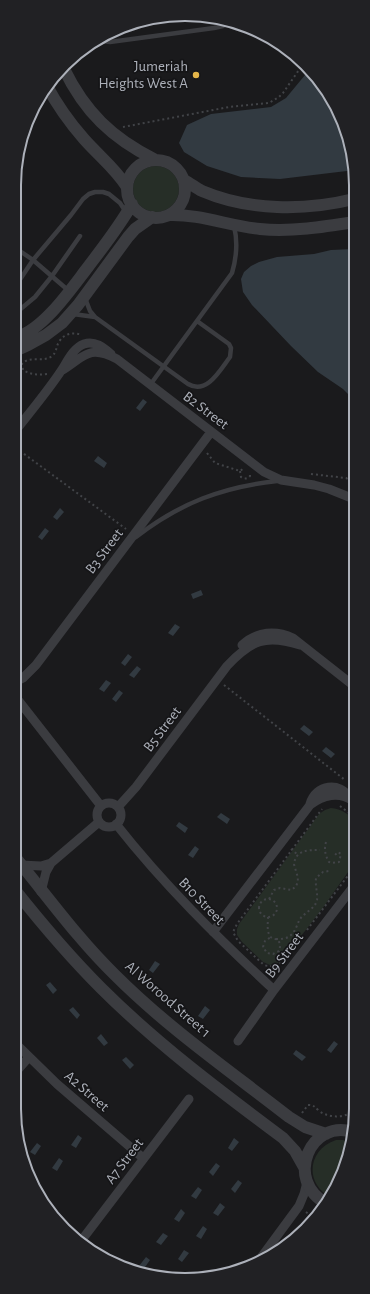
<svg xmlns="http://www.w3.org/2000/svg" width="370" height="1294" font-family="'Alegreya Sans',sans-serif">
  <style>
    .green { fill: #262e27 }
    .water { fill: #323a41 }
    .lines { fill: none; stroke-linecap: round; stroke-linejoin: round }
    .path { stroke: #414347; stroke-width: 2; stroke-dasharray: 2 3; stroke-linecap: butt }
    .service { stroke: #3b3c40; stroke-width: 4.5 }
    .minor { stroke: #3b3c40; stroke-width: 9 }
    .tertiary { stroke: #3b3c40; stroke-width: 12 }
    .poi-dot { fill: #e4b549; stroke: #151517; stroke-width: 1.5 }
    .labels { text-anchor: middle; stroke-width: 3.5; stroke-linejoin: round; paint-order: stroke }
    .poi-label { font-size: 15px; fill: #adb1ba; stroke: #151517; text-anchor: end }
    .street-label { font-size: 15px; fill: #adb1ba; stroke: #151517 }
    .rim { fill: none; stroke: #adb1ba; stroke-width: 2 }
  </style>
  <rect width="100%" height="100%" fill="#1a1a1c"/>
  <path class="green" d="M133 189a23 23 0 1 1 46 0a23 23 0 1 1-46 0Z
    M331 808C341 809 346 813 353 818V865L322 909 291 949 278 963 270 965 263 962 242 942 237 935V929L239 924 319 814 325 810Z
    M336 1140H343L353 1142 330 1197C304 1183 308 1149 336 1140Z"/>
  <path class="water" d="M310 69 313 72 343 119 355 163V170L280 179 241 177 207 166 184 152 179 143 187 125 211 114 271 107 286 98Z
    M354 249V400L343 389 318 372 291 346 252 305 243 292 241 279 244 272 251 266 259 262 277 257 314 254 331 250Z
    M143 399 147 402 140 411 136 408Z
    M98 456 107 463 104 468 94 461Z
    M60 508 64 512 57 520 53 517Z
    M45 528 49 531 42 540 38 537Z
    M201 590 203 595 193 599 191 594Z
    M175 624 180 627 173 636 168 633Z
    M128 654 132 657 125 666 121 663Z
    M137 666 141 669 134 678 129 675Z
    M106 680 111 683 104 692 99 689Z
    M119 690 123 693 116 702 112 699Z
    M304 725 313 732 309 736 300 729Z
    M326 747 335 754 331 758 322 751Z
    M221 813 230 819 227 824 217 817Z
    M179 822 188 828 185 833 176 826Z
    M195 846 199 849 193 858 188 855Z
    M155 961 160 964 153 973 149 970Z
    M50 982 57 990 53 994 46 985Z
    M205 1006 210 1010 203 1019 198 1016Z
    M73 1007 80 1015 77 1019 69 1010Z
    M101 1034 108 1043 104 1046 97 1038Z
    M334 1041 338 1044 331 1053 327 1050Z
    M296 1050 306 1057 302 1061 293 1054Z
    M126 1057 134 1065 130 1069 122 1060Z
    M78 1135 82 1138 76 1148 71 1145Z
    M234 1138 239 1142 232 1151 228 1148Z
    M37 1143 41 1146 35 1155 30 1152Z
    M59 1158 63 1161 57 1171 52 1168Z
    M216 1163 220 1166 213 1176 209 1172Z
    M238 1180 242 1183 235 1193 231 1189Z
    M198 1187 202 1190 196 1199 191 1196Z
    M220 1203 225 1207 218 1216 213 1213Z
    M181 1209 185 1213 179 1222 174 1219Z
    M203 1226 207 1229 201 1239 196 1236Z
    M163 1233 168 1236 161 1245 156 1242Z
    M184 1250 189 1253 182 1262 178 1259Z
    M146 1257 150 1260 143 1270 139 1266Z"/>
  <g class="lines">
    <path class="path" d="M123 127 229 107 269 103 279 97 283 93 303 64
      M47 374C38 375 31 375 23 370L22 364C29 355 44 363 52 356 57 352 56 346 59 342 64 333 74 332 82 335
      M351 417 354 420
      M16 448 126 529
      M207 453 215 463 240 471 244 468
      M240 471 241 477C245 479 247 479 250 476V472
      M311 474 346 478 354 482
      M224 685 345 780
      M340 806 353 816
      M326 842C324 849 325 855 329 862L332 863 339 862 341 854 338 852 335 855
      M291 849 298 855
      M259 908a9 9 0 1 1 18 0a9 9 0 1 1-18 0Z
      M269 899 274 890 280 888 291 890C303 883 296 874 294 864 296 850 307 850 320 850
      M268 917C268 923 266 934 272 938 274 939 277 939 279 941L280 947 279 951 273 954 267 953 263 947 265 941 271 937
      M307 930 353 869
      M276 939C281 939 287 939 291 935 296 931 297 924 300 919 305 912 315 909 317 900 318 894 315 886 316 878L323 872 329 871
      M285 959C279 965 273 968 264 965L238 941 233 932 237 924 322 809
      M302 1113 308 1105C314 1105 315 1107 319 1111 329 1118 342 1118 353 1112
      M306 1212 314 1218"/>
    <path class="service" d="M98 40 102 41 110 42 214 28 223 26 229 21
      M17 249 33 260 69 291
      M17 284 33 260 71 215 83 199 89 194 95 192H103L109 194 120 203 126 212
      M85 298 90 311 95 317 188 384C207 395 220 370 230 357L231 348 229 344 197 321
      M17 312 35 297 52 276 80 236
      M73 314 95 317
      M150 385 232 273C237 256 238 242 234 226
      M136 537C180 503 222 487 277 481"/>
    <path class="minor" d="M61 371C84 357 88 344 117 359L264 472 281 480 314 485 329 489 354 499
      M16 430C31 411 47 392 61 371 67 362 73 348 84 344 95 340 104 348 111 354
      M242 645C257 631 276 630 293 638L354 686
      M15 682 23 678 36 665 211 432
      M15 696 101 806
      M97 815a12 12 0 1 1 24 0a12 12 0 1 1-24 0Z
      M310 804C316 784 340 781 350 798
      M118 807 136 787 227 666C251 640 266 634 300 645
      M116 824C164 885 218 938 274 990
      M21 865 41 866 51 863
      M41 892 46 872 51 863 99 822
      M213 932 310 805C323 795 339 791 353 801
      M238 1041 274 990 353 887
      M14 1042 57 1084 143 1158
      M14 1074 29 1057
      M81 1241 189 1099
      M260 1259 299 1206 304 1194 307 1182"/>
    <path class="tertiary" d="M64 69C85 112 112 138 154 159
      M47 86C57 105 70 123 84 139 99 156 115 168 127 187
      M127 189a29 29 0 1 1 58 0a29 29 0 1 1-58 0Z
      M184 180C190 183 196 188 202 191 249 211 305 211 354 199
      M169 215C200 214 229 226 260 229 291 232 323 227 354 222
      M17 337C44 329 71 289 88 267 103 247 119 227 132 204
      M17 350 28 345 46 335 62 323 78 305 128 237 135 229 152 217
      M15 857C48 897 78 939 115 975 168 1028 230 1071 289 1117L305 1127 326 1134
      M15 890C42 924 70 957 101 988 156 1043 220 1091 283 1138L295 1151 304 1167
      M327 1204C283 1180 311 1118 353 1132"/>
  </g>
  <circle class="poi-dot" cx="196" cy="75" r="4"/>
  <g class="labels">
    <g class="poi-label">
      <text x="188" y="71">Jumeriah<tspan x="188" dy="17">Heights West A</tspan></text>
    </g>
    <g class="street-label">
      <text transform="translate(206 410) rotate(37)" y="5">B2 Street</text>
      <text transform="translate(104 551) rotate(-53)" y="5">B3 Street</text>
      <text transform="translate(162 729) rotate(-53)" y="5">B5 Street</text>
      <text transform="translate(202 901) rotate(46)" y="5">B10 Street</text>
      <text transform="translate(284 955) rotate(-53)" y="5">B9 Street</text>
      <text transform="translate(168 999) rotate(41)" y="5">Al Worood Street 1</text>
      <text transform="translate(87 1091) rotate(41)" y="5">A2 Street</text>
      <text transform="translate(124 1161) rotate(-53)" y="5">A7 Street</text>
    </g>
  </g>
  <path d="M0 0H370V1294H0ZM185 21H185A164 164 0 0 1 349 185V1109A164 164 0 0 1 185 1273H185A164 164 0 0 1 21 1109V185A164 164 0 0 1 185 21Z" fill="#212124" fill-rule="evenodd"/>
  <path class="rim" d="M185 21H185A164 164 0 0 1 349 185V1109A164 164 0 0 1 185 1273H185A164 164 0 0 1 21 1109V185A164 164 0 0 1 185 21Z"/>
</svg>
